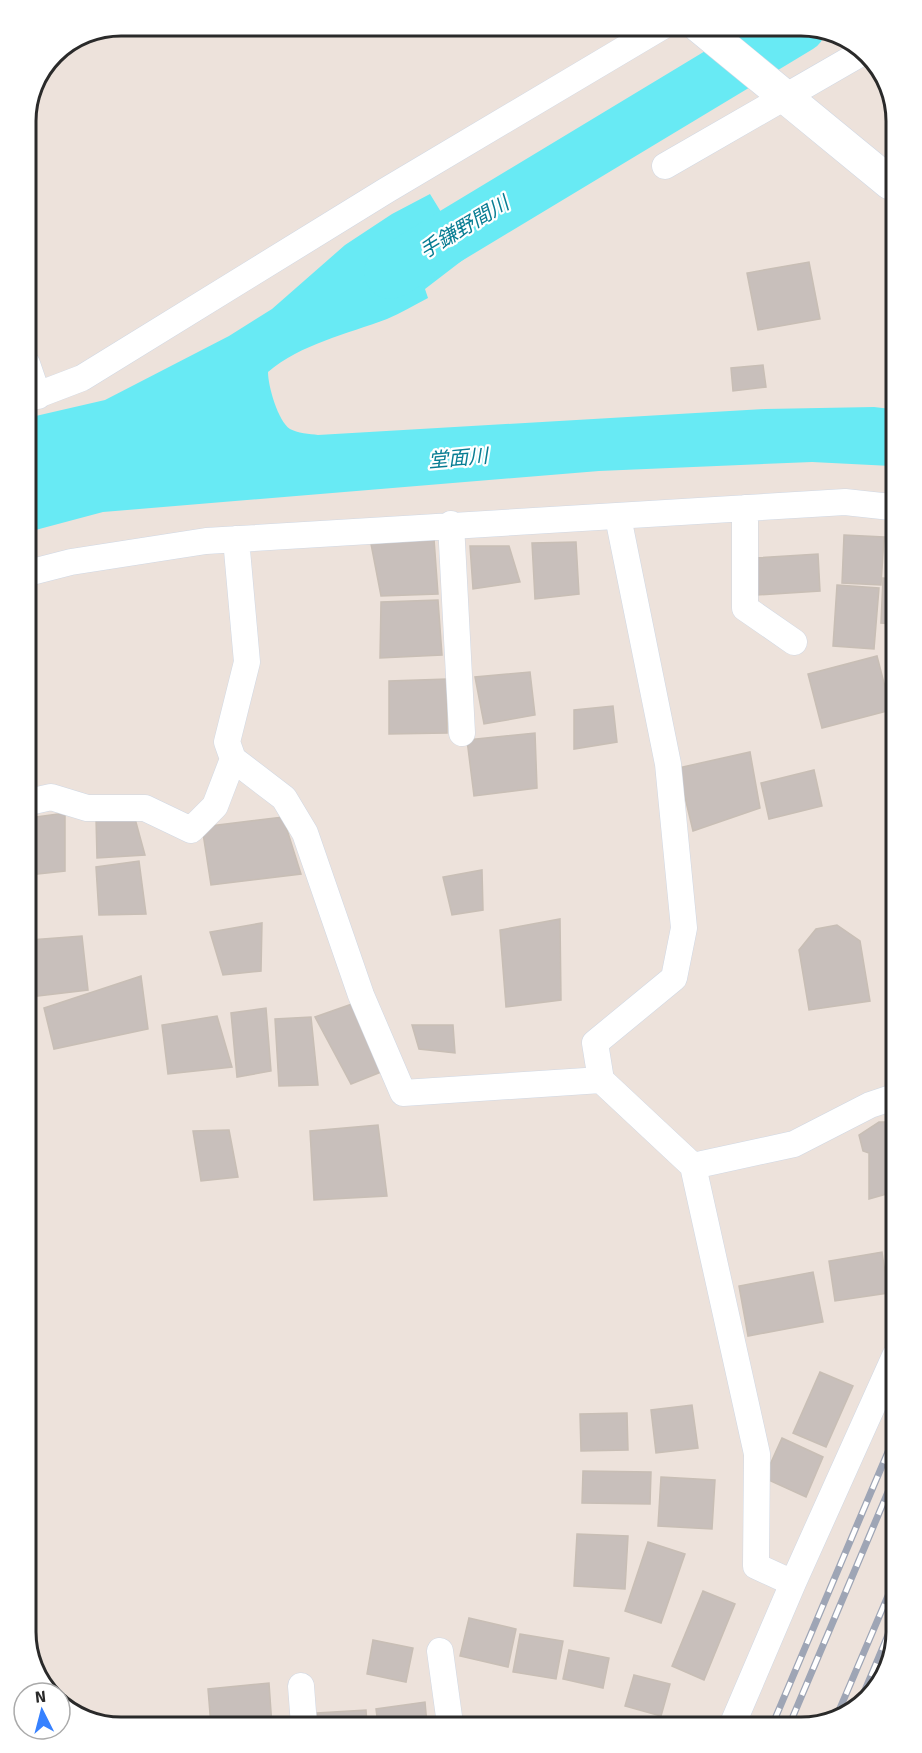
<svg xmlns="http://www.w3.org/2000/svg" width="922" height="1753" font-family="Signika,'Noto Sans JP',sans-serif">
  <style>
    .water { fill: #68eaf4 }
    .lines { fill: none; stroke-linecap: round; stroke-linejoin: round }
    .river { stroke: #68eaf4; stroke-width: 54 }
    .building { fill: #c8bfbb; stroke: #c8beb5; stroke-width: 1.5 }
    .street-casing { stroke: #d0d8e4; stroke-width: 27 }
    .secondary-casing { stroke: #d0d8e4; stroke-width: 34 }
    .street { stroke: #fff; stroke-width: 26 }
    .secondary { stroke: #fff; stroke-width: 33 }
    .rail-casing { stroke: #9ea5b5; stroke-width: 7 }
    .rail { stroke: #fff; stroke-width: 4.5; stroke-dasharray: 14; stroke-linecap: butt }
    .labels { text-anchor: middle; stroke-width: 4.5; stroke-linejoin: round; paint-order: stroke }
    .water-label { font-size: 20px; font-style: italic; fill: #087d93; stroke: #fff }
    .rim { fill: none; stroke: #2a2a2a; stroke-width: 3 }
  </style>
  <rect width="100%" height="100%" fill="#ede2db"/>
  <path class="water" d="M430 194 468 256 425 289 428 298C414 305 401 313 387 319 347 334 301 344 268 372 268 386 278 421 290 429 297 433 310 434 318 435L765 409 874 407 891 409V466L812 462 599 471 103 512 28 532 27 418 105 400 229 336 272 309 345 245 392 214Z"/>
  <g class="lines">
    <path class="river" d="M391 272 799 26"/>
  </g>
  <path class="building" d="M809 262 820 319 758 330 747 273Z
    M763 365 766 387 733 391 731 368Z
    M844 535 884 537 881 585 842 583Z
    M434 539 438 594 381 596 371 544Z
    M576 542 579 594 535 599 532 543Z
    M470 546H509L520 582 473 589Z
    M818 554 820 591 757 595 755 558Z
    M883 578 891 579 892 624 881 623Z
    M837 585 879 588 874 649 833 646Z
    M438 600 442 655 380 658 381 602Z
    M877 656 891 710 822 728 808 674Z
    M530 672 535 715 484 724 475 677Z
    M447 679V733L389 734V681Z
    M613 706 617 742 574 749V710Z
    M535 733 537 788 474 796 467 740Z
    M750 752 760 808 693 831 678 768Z
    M814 770 822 806 769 819 761 783Z
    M65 813V871L29 875V818Z
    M134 815 145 855 97 858 96 818Z
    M283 817 301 874 211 885 202 827Z
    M139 861 146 914 99 915 96 867Z
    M482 870 483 910 452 915 443 877Z
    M560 919 561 1000 506 1007 500 930Z
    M262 923 261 971 223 975 210 932Z
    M837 925 860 941 870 1001 809 1010 799 950 816 929Z
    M82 936 88 990 30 997V940Z
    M141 976 148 1029 54 1049 44 1008Z
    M352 1004 386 1070 351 1084 315 1017Z
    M266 1008 271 1071 237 1077 231 1013Z
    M217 1016 232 1067 168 1074 162 1025Z
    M311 1017 318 1085 279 1086 275 1019Z
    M412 1025H453L455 1053 419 1049Z
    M894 1039V1066L887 1041Z
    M879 1122H894V1192L869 1199V1153L863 1151 859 1135Z
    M378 1125 387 1196 314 1200 310 1131Z
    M229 1130 238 1177 201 1181 193 1131Z
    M882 1252 888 1293 835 1301 829 1261Z
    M813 1272 823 1322 748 1336 739 1286Z
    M820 1372 853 1386 826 1447 793 1433Z
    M692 1405 698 1448 656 1453 651 1410Z
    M627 1413 628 1450 581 1451 580 1414Z
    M782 1438 823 1457 806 1497 764 1478Z
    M583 1471 651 1472 650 1504 582 1503Z
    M661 1477 715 1480 712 1529 658 1526Z
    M577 1534 628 1536 625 1589 574 1586Z
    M648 1542 685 1554 661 1623 625 1611Z
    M703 1591 735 1604 704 1680 672 1666Z
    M469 1618 516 1629 508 1667 460 1656Z
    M520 1634 563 1641 556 1679 513 1672Z
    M373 1640 413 1648 406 1682 367 1674Z
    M569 1650 609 1658 603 1688 563 1679Z
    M634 1675 670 1684 661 1716 625 1706Z
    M269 1683 272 1726H211L208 1689Z
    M425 1702 427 1724 378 1725 376 1709Z
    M366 1710 367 1725H318L317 1713Z"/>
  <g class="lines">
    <defs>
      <path id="street" d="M665 166 863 52
        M27 364 38 396
        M27 399 82 378 387 190 663 26
        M745 508V608L794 642
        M618 517 668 764 684 928 674 978 595 1043 601 1080 693 1166 757 1454 756 1566 793 1583
        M451 524 462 733
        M236 539 247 662 227 742 233 759 284 798 305 833 361 995 403 1093 601 1080
        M28 573 71 562 206 541 845 502 891 507
        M29 802 51 797 87 808H145L191 830 215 806 233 759
        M693 1166 794 1144 870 1105 894 1097
        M440 1651 450 1724
        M301 1686 304 1725
        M734 1721 793 1583 895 1356"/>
      <path id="secondary" d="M699 26 890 183"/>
    </defs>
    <use href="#street" class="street-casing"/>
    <use href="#secondary" class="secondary-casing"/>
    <use href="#street" class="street"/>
    <use href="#secondary" class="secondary"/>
    <defs>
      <path id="rail" d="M860 1702 896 1616
        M835 1720 896 1577
        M774 1721 896 1433
        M791 1721 896 1473"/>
    </defs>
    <use href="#rail" class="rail-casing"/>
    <use href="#rail" class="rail"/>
  </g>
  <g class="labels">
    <g class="water-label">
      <text transform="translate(464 227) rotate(-31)" y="7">手鎌野間川</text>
      <text transform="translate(458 458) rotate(-5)" y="7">堂面川</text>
    </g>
  </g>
  <path d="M0 0H922V1753H0ZM121 36H801A85 85 0 0 1 886 121V1632A85 85 0 0 1 801 1717H121A85 85 0 0 1 36 1632V121A85 85 0 0 1 121 36Z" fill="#fff" fill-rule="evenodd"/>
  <path class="rim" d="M121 36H801A85 85 0 0 1 886 121V1632A85 85 0 0 1 801 1717H121A85 85 0 0 1 36 1632V121A85 85 0 0 1 121 36Z"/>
  <g transform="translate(42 1711) rotate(354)"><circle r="28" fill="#ffffff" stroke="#aaaaaa" stroke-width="1.5"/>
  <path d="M0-4.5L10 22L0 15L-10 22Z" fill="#3681ff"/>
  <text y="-9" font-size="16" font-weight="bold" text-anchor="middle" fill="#2a2a2a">N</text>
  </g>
</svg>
